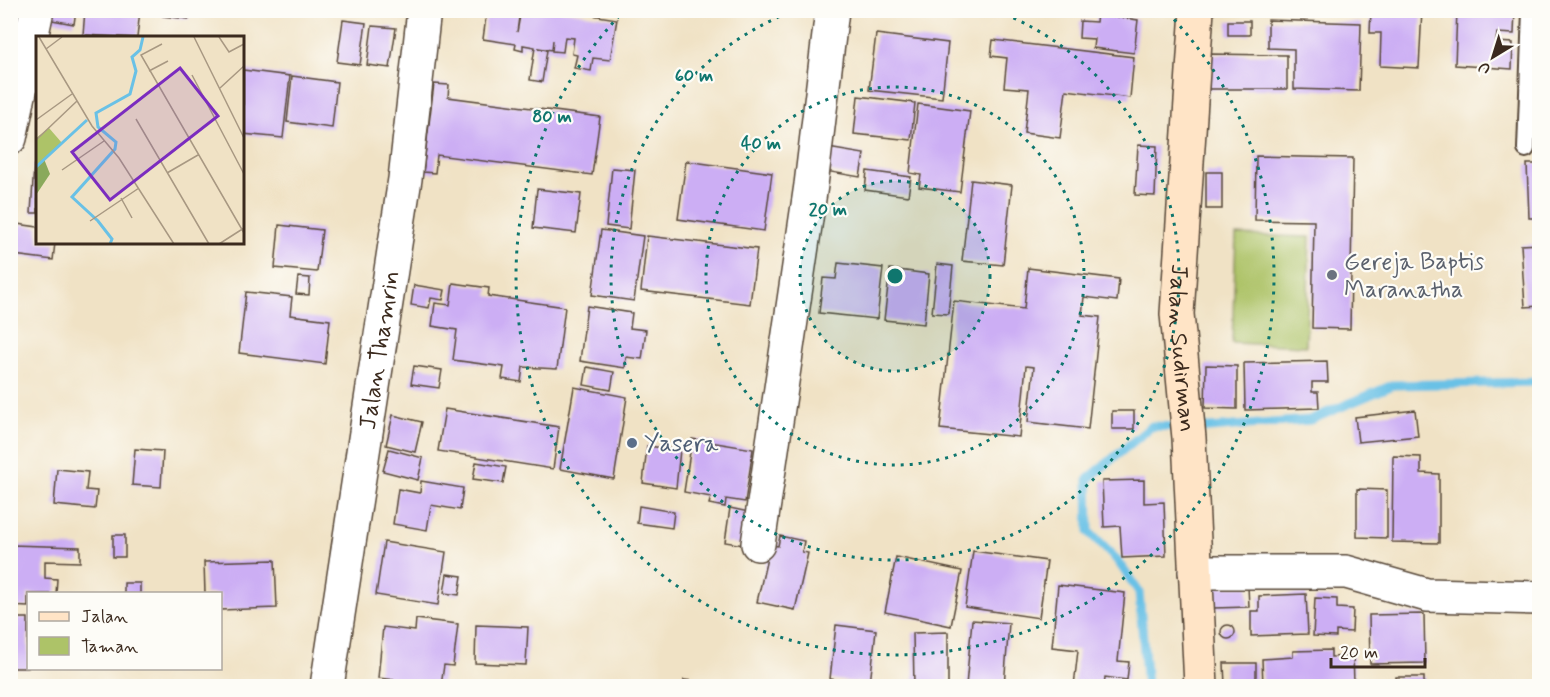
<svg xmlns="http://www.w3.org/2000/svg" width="1550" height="697" font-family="Mynerve,sans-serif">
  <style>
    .green { fill: #adc368; stroke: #747643; stroke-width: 1.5 }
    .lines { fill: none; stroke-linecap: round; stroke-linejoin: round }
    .stream { stroke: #69c1e6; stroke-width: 9 }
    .building { fill: #ccaef4 }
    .lane-casing { stroke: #564637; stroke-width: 20 }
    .street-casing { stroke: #564637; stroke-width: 36 }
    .secondary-casing { stroke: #564637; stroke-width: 36 }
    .lane { stroke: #fff; stroke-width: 16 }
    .street { stroke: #fff; stroke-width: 33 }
    .secondary { stroke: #ffe4c6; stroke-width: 33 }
    .ring { fill: none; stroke: #0f766e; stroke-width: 3; stroke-dasharray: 3 6 }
    .worship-dot { fill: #6b7280; stroke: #fdfcf7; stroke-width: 2 }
    .service-dot { fill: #5c6f8a; stroke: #fdfcf7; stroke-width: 2 }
    .labels { text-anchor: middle; stroke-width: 4.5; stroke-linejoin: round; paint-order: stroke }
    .worship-label { font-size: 24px; fill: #5b616d; stroke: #fdfcf7; text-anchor: start }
    .street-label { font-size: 24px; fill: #3b2a1e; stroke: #fdfcf7 }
    .service-label { font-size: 24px; fill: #4e5e75; stroke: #fdfcf7; text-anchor: start }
    .inset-river { fill: none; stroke: #69c1e6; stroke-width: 3 }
    .inset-road { fill: none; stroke: #a89882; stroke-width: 1.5 }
    .view { fill: #7b2cbf; fill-opacity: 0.15; stroke: #7b2cbf; stroke-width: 3 }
    .inset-edge { fill: none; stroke: #3b2a1e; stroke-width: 3 }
    .centre { fill: #0f766e; stroke: #fdfcf7; stroke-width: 3 }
    .ring-label { font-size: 18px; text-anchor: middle; font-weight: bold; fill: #0f766e; stroke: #fdfcf7; stroke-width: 4.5; stroke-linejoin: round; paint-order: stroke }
  </style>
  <rect width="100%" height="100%" fill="#fdfcf7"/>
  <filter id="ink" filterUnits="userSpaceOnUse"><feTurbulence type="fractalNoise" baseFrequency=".0167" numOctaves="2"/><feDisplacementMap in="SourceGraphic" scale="12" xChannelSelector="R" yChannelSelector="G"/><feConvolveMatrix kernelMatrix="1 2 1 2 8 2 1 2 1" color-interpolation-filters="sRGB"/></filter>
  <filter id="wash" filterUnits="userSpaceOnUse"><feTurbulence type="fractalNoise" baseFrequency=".008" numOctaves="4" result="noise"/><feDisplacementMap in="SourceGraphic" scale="24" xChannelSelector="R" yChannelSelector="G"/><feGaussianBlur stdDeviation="1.35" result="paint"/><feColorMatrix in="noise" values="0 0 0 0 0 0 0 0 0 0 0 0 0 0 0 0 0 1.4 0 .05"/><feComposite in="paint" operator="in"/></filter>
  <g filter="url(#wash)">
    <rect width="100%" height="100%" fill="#f0e2c5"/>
    <path class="green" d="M1236 235 1310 237 1306 346 1232 343Z"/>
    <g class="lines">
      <path class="stream" d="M1147 686 1139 592 1117 560 1089 532 1088 479 1152 426 1209 428 1310 420 1393 385 1540 382"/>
    </g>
    <g id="blocks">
      <path class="building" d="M43 10H76L74 24 41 18Z
        M85 10H140L137 38 83 35Z
        M163 10H190L189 19 163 16Z
        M487 10H520L517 32 521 10H561L617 19 610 60 593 58 591 71 574 68 577 55 572 54 574 38 565 37 563 52 552 51 553 40 552 50 538 48 547 50 542 82 530 80 535 47 523 45V51L515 49 516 44 483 39Z
        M1371 10H1422L1419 68 1380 66 1381 33H1370Z
        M1457 10H1515L1514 34 1497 33 1496 42 1513 43 1512 69 1455 65Z
        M1097 14 1138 20 1134 53 1093 48 1094 39 1079 38 1080 21 1096 22Z
        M343 20 366 23 360 65 337 62Z
        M1268 20 1361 23 1359 91 1294 89V49L1268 48Z
        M1228 21H1250V35H1228Z
        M372 26 396 28 390 68 367 65Z
        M876 34 948 43 942 98 869 90Z
        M993 40 1134 57 1130 98 1066 90 1060 138 1024 133 1029 89 1004 87 1007 58 991 56Z
        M1207 54 1287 55V89H1207Z
        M243 70 290 76 283 138 243 134Z
        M292 76 337 82 332 128 287 122Z
        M434 84 449 85 448 97 600 117 592 175 437 155 435 173 423 172Z
        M858 96 915 103 911 140 854 134Z
        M918 104 970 111 960 192 919 187 921 175 910 173Z
        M1138 145 1157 146 1155 196 1135 195Z
        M828 148 864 154 860 177 825 171Z
        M1256 156 1353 158 1350 329 1312 328 1314 221 1255 220Z
        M686 161 772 173 764 231 678 219Z
        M1527 164H1540V218H1529Z
        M34 165 38 166V213H31Z
        M612 168 635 170 629 229 606 226Z
        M867 171 911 177 908 196 865 190Z
        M1206 172H1222V209H1206Z
        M971 180 1012 185 1003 265 962 261Z
        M537 189 581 194 576 233 533 228Z
        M17 224 38 227V243H55L53 260 14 255Z
        M279 225 322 230 317 272 275 268Z
        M601 230 643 236 634 301 592 295Z
        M647 236 757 249 750 304 641 291Z
        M1540 244V306L1525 307 1521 245Z
        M838 263 883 268 877 319 819 313 823 278 836 279Z
        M937 264 953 266 948 314 932 313Z
        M1028 268 1119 279 1117 301 1084 297 1082 315 1100 317 1088 429 1028 422 1034 367 1026 366 1019 437 940 429 954 301 1024 309Z
        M890 269 929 274 924 324 884 320Z
        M298 277 310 278 309 295 296 294Z
        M453 283 489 288 488 296 565 307 557 369 523 367 521 382 502 379 504 367 453 360 457 330 432 326 435 303 450 305Z
        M414 285 445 290 443 300 431 298 429 308 411 305Z
        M246 292 292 297 290 315 330 320 325 364 239 353Z
        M587 306 632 313 630 328 646 330 642 359 626 357 625 368 580 361Z
        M1327 361 1328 382H1312V392H1318L1319 408 1245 410 1244 363Z
        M1206 365 1237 366V409L1205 408Z
        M414 366 442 370 439 388 411 384Z
        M587 367 614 372 611 390 584 385Z
        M574 387 627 397 614 479 560 469Z
        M445 409 559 427 553 469 438 451Z
        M1415 410 1418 436 1358 442 1355 417Z
        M1112 411H1134V429H1112Z
        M393 415 422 422 415 452 386 445Z
        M692 439 753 449 745 502 726 499 725 507 709 504 711 497 684 492Z
        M647 446 680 450 676 488 643 483Z
        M135 449 163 451 161 487 132 485Z
        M389 449 423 458 418 480 383 471Z
        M1393 456 1421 457V473L1439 474V543L1392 542Z
        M476 462 506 467 503 483 473 479Z
        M57 469 88 472 86 490 97 491 95 509 54 505Z
        M1144 480V503L1164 502 1166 556 1122 558 1120 526 1104 527 1102 481Z
        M421 481 463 488 460 510 431 505 427 530 393 524 398 489 420 493Z
        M1357 489 1387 490V538L1357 537Z
        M639 506 674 512 672 528 637 523Z
        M730 508 749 512 750 546 725 542Z
        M113 535H125V557H113Z
        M780 536 804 541 802 552 808 553 795 610 757 602 770 545 778 546Z
        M384 542 446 552 438 605 376 595Z
        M10 545 80 547V562L45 561V578L57 579 56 594H28V607L10 606Z
        M973 551 1047 561 1039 618 965 607Z
        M896 557 962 571 951 626 885 612Z
        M275 560 277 608 220 610V594H205L204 562Z
        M447 574 462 576 459 595 444 593Z
        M124 583H140V594H124Z
        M1058 585 1125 593 1118 661 1129 662 1127 680 1105 677 1104 686H1074L1078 650 1052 647Z
        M1248 586 1249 607 1213 608V587Z
        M1306 594 1308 634 1251 636V611H1259V596Z
        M1315 598 1337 599V608L1353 609 1352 632 1336 631V637L1313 636Z
        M1424 614 1425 663 1370 664 1369 615Z
        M10 618H28V668H10Z
        M416 619 458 624 453 666 444 665 441 686H413V682L378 678 383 627 415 631Z
        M972 620 1009 623 1004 686H966Z
        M476 625 528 627 526 665 475 663Z
        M836 625 876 630 870 684 830 679Z
        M1221 632a7 7 0 1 1 14 0a7 7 0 1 1-14 0Z
        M948 632V686H914L913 633Z
        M1331 650V657L1353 656 1354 682H1339V686H1263L1262 659 1293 657V651Z
        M1224 663H1256V686H1225Z
        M1396 677H1424V686H1396Z
        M684 680 729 685V686H683Z"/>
    </g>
  </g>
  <g filter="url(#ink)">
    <use href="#blocks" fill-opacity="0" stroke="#564637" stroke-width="1.5"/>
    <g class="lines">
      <defs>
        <path id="lane" d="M1526 149 1531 10"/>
        <g id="street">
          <path d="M10 138 37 10"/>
          <path d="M758 544 811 185 832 10"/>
          <path d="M1195 572H1346L1427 595 1540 598"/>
          <path id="s1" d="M327 686 405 179 424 10"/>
        </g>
        <g id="secondary">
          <path id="s2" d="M1197 10 1177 314 1189 438 1201 686"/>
        </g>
      </defs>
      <use href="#lane" class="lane-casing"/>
      <use href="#street" class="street-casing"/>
      <use href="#secondary" class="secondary-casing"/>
      <use href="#lane" class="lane"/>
      <use href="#street" class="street"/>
      <use href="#secondary" class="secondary"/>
    </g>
  </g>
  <circle cx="895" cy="276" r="95" fill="#0f766e" fill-opacity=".12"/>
  <g class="ring">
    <circle cx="895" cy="276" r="95"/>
    <circle cx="895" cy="276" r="189"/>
    <path d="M997 11A284 284 0 1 1 793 11"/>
    <path d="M1168 13A379 379 0 1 1 622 13"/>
  </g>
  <circle class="worship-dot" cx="1332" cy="275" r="6"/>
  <circle class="service-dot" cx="632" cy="443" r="6"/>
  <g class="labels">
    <g class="worship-label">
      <text x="1344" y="269">Gereja Baptis<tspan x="1344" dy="28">Maranatha</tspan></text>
    </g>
    <g class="street-label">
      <text dy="8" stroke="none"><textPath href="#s2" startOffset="339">Jalan Sudirman</textPath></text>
      <text dy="8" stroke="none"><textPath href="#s1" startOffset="340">Jalan Thamrin</textPath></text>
    </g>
    <g class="service-label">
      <text x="644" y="451">Yasera</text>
    </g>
  </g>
  <g transform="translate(36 36)">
    <rect width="208" height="208" fill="#f0e2c5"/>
    <path d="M13 92 26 107 0 131V102Z" fill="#adc368"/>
    <path d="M8 123 14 138 0 159V131Z" fill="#8aa95c"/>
    <path class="inset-river" d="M0 131 51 84M74 208 76 203 62 185 36 161 79 113 80 106 62 91 60 77 94 58 100 35 96 21 104 14 107 1"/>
    <path class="inset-road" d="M3 1 56 90 83 122 138 208M158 1 208 102M183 1 193 16 208 8M126 8 105 19 208 197M10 13 26 1M113 35 132 25M156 39 208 138M184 52 208 30M100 83 173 208M0 84 36 58M0 104 41 65M26 134 68 105M131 137 162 119M85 162 96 182M54 185 103 152M183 208 208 192"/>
    <path class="view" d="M144 32 182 80 74 164 36 116Z"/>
    <rect width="208" height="208" class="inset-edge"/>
  </g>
  <circle cx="895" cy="276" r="9" class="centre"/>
  <g class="ring-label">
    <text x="694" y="81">60 m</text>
    <text x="552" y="122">80 m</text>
    <text x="761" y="149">40 m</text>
    <text x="828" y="215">20 m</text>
  </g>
  <rect width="1550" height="697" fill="none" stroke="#fdfcf7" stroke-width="36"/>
  <rect x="27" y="592" width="195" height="78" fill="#fdfcf7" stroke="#afa8a0" stroke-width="1.5"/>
  <rect x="39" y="612" width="30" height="9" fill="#ffe4c6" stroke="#afa8a0" stroke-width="1.5"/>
  <text x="81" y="622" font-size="18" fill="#3b2a1e">Jalan</text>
  <rect x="39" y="637" width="30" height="18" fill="#adc368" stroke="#afa8a0" stroke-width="1.5"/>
  <text x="81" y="652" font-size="18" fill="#3b2a1e">Taman</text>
  <g transform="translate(1493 57) rotate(218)" stroke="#fdfcf7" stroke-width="4.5" paint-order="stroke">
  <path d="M0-4.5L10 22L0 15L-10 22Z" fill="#3b2a1e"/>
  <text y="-9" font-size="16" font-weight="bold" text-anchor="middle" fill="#3b2a1e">U</text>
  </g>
  <path d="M1331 658v9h94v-9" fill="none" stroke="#3b2a1e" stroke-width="3"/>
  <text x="1340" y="658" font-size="18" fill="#3b2a1e" stroke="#fdfcf7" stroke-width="4.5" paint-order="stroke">20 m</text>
</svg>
